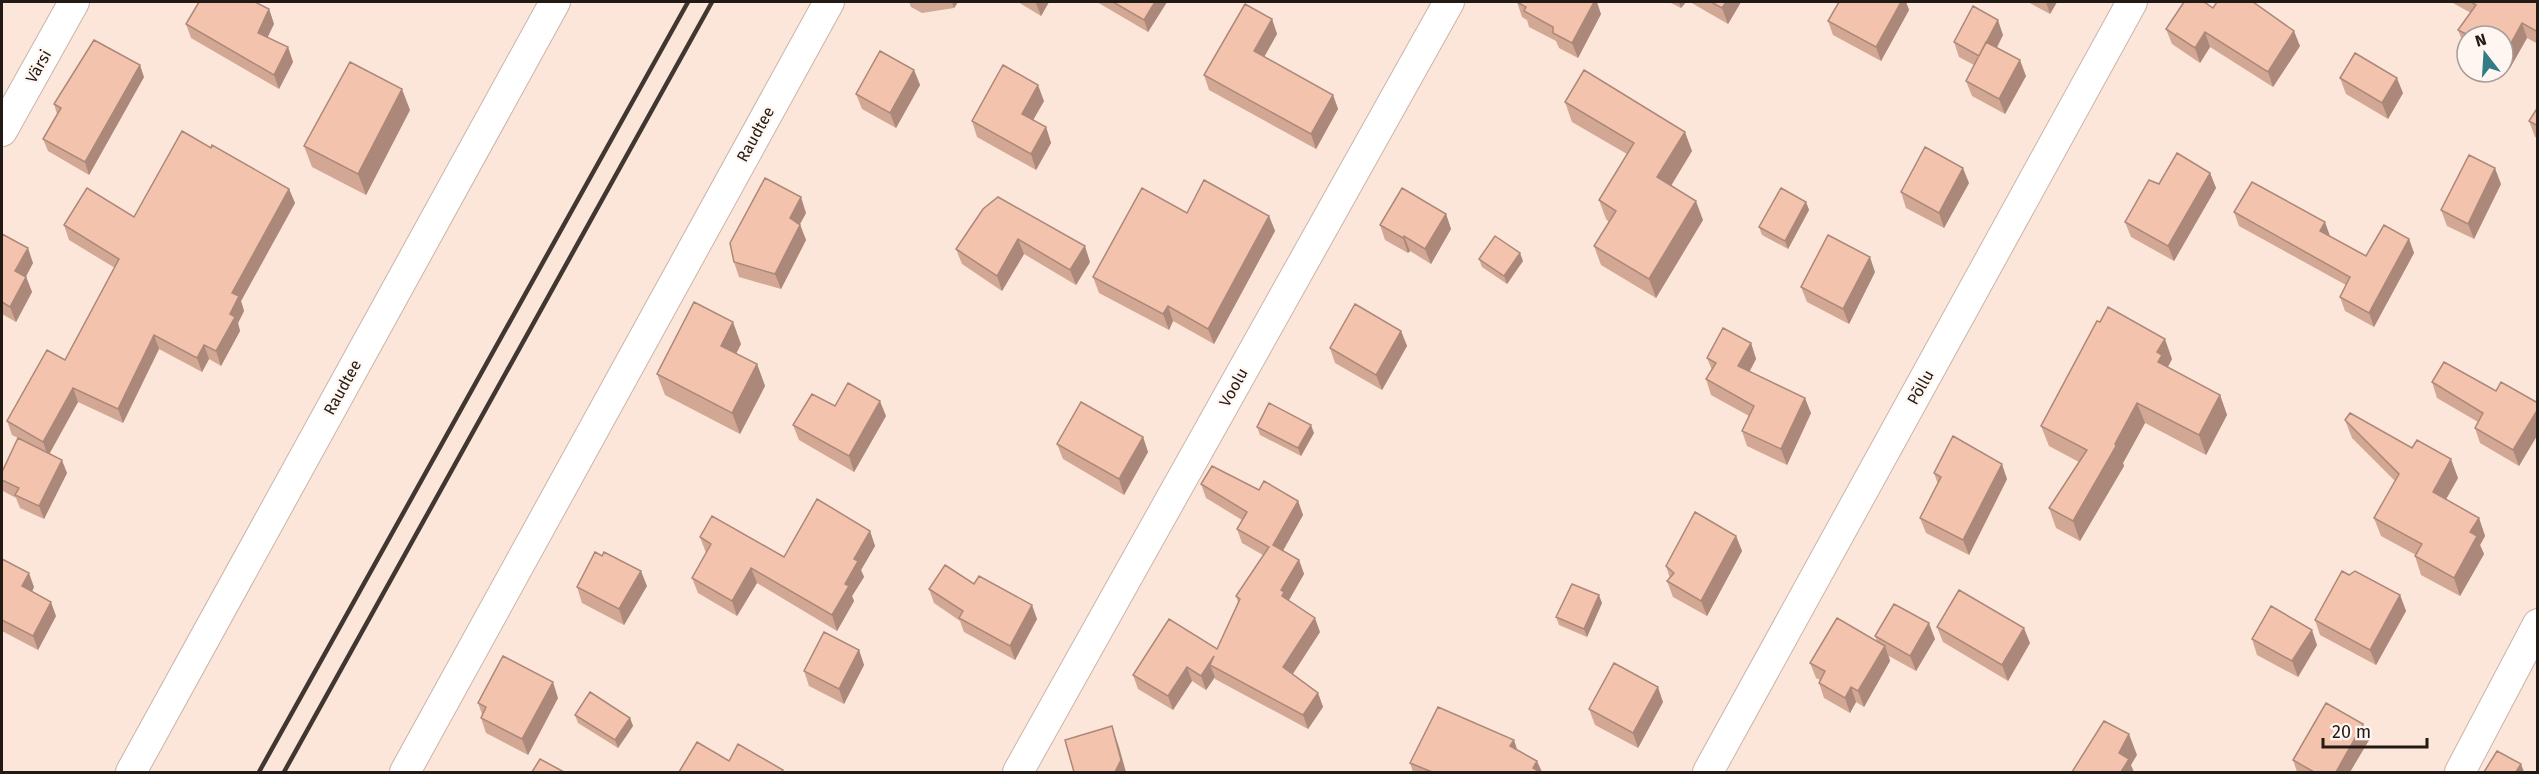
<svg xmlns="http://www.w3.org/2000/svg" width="2539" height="774" font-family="'Fira Sans',sans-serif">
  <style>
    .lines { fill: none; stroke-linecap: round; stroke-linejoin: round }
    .minor-casing { stroke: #cab4a9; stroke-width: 32 }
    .minor { stroke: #fff; stroke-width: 30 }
    .rail { stroke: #403731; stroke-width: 4.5 }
    .wall { fill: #d2a895 }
    .shaded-wall { fill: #ab8879 }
    .building { fill: #f4c3ad; stroke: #ab8879; stroke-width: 1.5 }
    .labels { text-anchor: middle; stroke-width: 4.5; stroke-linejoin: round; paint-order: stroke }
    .street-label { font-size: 16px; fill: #211a15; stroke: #fff5f1 }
  </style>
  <rect width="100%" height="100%" fill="#fce5d9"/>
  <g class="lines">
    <defs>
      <path id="minor" d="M2 131 74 2
        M131 772 555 2
        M405 772 829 2
        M1018 772 1449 2
        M1708 772 2132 2
        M2460 772 2538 624"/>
    </defs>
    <use href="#minor" class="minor-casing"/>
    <use href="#minor" class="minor"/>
    <path class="rail" d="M259 772 688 2
      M284 772 712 2"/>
  </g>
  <path class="wall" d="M909 2H958L954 8 922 13 911 7Z
    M1018 2H1049L1041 16Z
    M1097 2H1167L1148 32Z
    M1517 2 1601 14 1578 58 1559 48 1556 41 1529 27 1527 20 1522 17Z
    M1669 2H1686L1681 8Z
    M1690 2H1741L1728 24Z
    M1839 2H1906L1909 10 1881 61 1833 35 1828 21Z
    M2028 2H2057L2050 14Z
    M2451 2H2538V44L2527 38 2510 68 2503 65V36H2467V47L2464 45 2458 30 2471 13Z
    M2213 8 2300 46 2273 87 2210 47 2200 63 2172 44 2166 29Z
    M269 9 274 24 267 37 288 47 293 62 279 89 191 38 186 24Z
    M1272 19 1277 34 1264 57 1333 95 1338 109 1316 149 1209 90 1204 75Z
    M2003 35 1997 48 2026 76 2005 114 1972 96 1966 81 1974 65 1959 57 1954 42Z
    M914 70 920 85 896 128 862 109 856 94Z
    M144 77 89 175 48 151 43 139 57 114 54 104Z
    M2340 78 2403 93 2388 119 2346 94Z
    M1044 101 1033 120 1046 127 1051 143 1036 170 977 137 972 121Z
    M1565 102 1692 151 1671 186 1703 220 1656 298 1601 265 1594 246 1609 222 1606 219 1599 200 1627 154 1572 122Z
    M2538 107V138L2535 137 2529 121Z
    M410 110 366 195 312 167 304 146Z
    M211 148 289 189 295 203 241 301 244 311 238 323 240 331 221 366 209 359 202 372 159 349 123 423 78 402 50 453 67 473 44 519 20 508 16 498 3 491 2 487V472L18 438 12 435 7 421 65 360 115 268 69 240 64 225 134 217Z
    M2210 173 2216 188 2174 261 2131 237 2125 222 2159 184Z
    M1969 183 1944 228 1906 208 1901 192Z
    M2501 184 2474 239 2447 226 2441 210Z
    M1806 202 1809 210 1788 249 1762 235 1759 227Z
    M983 209 1090 262 1076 285 1024 254 1002 291 962 264 956 249Z
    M2234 212 2330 236 2366 256 2409 239 2414 253 2374 327 2345 311 2340 297 2346 285 2239 226Z
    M806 213 800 224 806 240 781 289 739 277 734 262Z
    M1187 213 1269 216 1275 231 1214 344 1173 321 1169 330 1099 293 1093 277Z
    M1446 214 1451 229 1431 264 1410 251 1408 253 1385 240 1380 225Z
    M2 234 33 263 26 276 32 292 16 322 2 314Z
    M1479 259 1523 261 1507 284 1482 267Z
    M1875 272 1849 324 1807 302 1801 287Z
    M1401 331 1407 346 1382 390 1335 363 1330 348Z
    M1751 343 1756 359 1749 372 1811 413 1787 465 1747 446 1742 431 1749 416 1711 395 1706 379 1712 370 1707 358Z
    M741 344 736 354 757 364 765 386 740 434 665 395 657 374Z
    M2172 359 2168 367 2220 395 2227 415 2206 455 2145 423 2123 463 2124 466 2080 541 2056 528 2049 508 2079 462 2049 446 2041 426Z
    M2432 382 2538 403V434L2519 466 2480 443 2475 428 2478 422 2437 398Z
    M835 406 886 416 854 472 799 440 793 425Z
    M2345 420 2458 478 2446 499 2479 518 2485 536 2480 545 2484 554 2460 596 2421 575 2415 556 2416 555 2381 536 2374 518 2395 481 2352 438Z
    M1257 427 1314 433 1301 456 1260 435Z
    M1143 437 1148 452 1124 495 1063 459 1057 444Z
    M1934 473 2007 479 1969 555 1926 533 1920 518 1938 484Z
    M1201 484 1259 490 1298 501 1303 515 1283 551 1299 560 1304 574 1288 601 1320 632 1293 674 1318 693 1323 707 1308 729 1215 679V677L1206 690 1192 681 1173 710 1138 689 1133 675 1217 649 1238 602 1236 596 1263 555 1242 543 1237 529 1242 520 1206 498Z
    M870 531 875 546 861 570 864 577 852 596 854 601 837 631 757 583 737 616 698 593 692 578 706 553 700 537 784 557Z
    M1736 536 1742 551 1707 616 1673 597 1667 581 1670 578 1666 566Z
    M2 559 34 587 32 592 56 616 38 650 2 631Z
    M2349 575 2400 595 2406 611 2376 665 2320 635 2315 620Z
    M974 584 1037 619 1015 660 964 632 960 621 934 603 929 589Z
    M647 586 624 625 582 603 577 587Z
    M1602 603 1587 637 1559 625 1556 617Z
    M1937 627 2030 643 2008 681 1943 642Z
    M1875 636 1935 639 1916 671 1889 656 1890 661 1864 707 1856 702 1850 713 1824 698 1819 683 1820 680 1816 678 1810 663 1877 641Z
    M2252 639 2317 645 2298 677 2257 655Z
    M859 650 864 665 844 704 809 686 804 671Z
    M558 698 528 755 486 733 481 718 482 714 478 703Z
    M1663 702 1638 748 1595 725 1589 709Z
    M575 715 630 718 633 726 618 748 578 723Z
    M2369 740 2350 772H2297L2293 760Z
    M1517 749 1542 772H1413L1410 763Z"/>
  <path class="shaded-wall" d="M952 2H958L954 8Z
    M1037 2H1049L1041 16 1036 3Z
    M1155 2H1167L1148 32 1144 20Z
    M1594 2H1597L1601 14 1578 58 1572 43Z
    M1679 2H1686L1681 8Z
    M1726 2H1741L1728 24 1722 8Z
    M1901 2H1906L1909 10 1881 61 1876 47Z
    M2046 2H2057L2050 14Z
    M269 9 274 24 263 47 258 33Z
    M1272 19 1277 34 1259 66 1254 51Z
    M1998 20 2003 35 1984 71 1979 56Z
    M2522 23 2527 38 2510 68 2505 54Z
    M2294 31 2300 46 2273 87 2268 72Z
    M2205 32 2210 47 2200 63 2195 48Z
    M288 47 293 62 279 89 274 75Z
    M2020 60 2026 76 2005 114 1999 99Z
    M140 65 144 77 89 175 85 162Z
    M914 70 920 85 896 128 890 113Z
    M2397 78 2403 93 2388 119 2382 103Z
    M1038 85 1044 101 1028 129 1022 114Z
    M402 89 410 110 366 195 358 174Z
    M1333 95 1338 109 1316 149 1311 134Z
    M1046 127 1051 143 1036 170 1031 154Z
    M1685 132 1692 151 1664 197 1657 177Z
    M1963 168 1969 183 1944 228 1939 213Z
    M2495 168 2501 184 2474 239 2468 224Z
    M2210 173 2216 188 2174 261 2168 246Z
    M289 189 295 203 241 301 244 311 238 323 240 331 221 366 216 351 232 293Z
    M801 197 806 213 795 233 790 218Z
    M1696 201 1703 220 1656 298 1649 279Z
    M1806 202 1809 210 1788 249 1785 241Z
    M1446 214 1451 229 1431 264 1425 249Z
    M1269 216 1275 231 1214 344 1208 329Z
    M2325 222 2330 236 2320 231Z
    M800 225 806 240 781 289 775 274Z
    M1404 236 1410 251 1408 253 1403 238Z
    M1018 239 1024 254 1002 291 997 276Z
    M2409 239 2414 253 2374 327 2369 313Z
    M1085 246 1090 262 1076 285 1070 270Z
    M28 248 33 263 21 286 15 271Z
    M1520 253 1523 261 1507 284 1504 276Z
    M1870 257 1875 272 1849 324 1843 309Z
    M26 277 32 292 16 322 10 307Z
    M1168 306 1173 321 1169 330 1163 314Z
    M733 322 741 344 729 367 721 346Z
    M1401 331 1407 346 1382 390 1376 375Z
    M154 335 159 349 123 423 118 409Z
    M2165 339 2172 359 2167 368 2158 362 2157 352Z
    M1751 343 1756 359 1744 382 1738 366Z
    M204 345 209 359 202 372 197 358Z
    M757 364 765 386 740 434 732 413Z
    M73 388 78 402 48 456 43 442Z
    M2220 395 2227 415 2206 455 2199 435Z
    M1805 398 1811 413 1787 465 1781 449Z
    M880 401 886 416 854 472 849 456Z
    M2137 403 2145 423 2123 463 2124 466 2080 541 2073 521Z
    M2538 409V434L2519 466 2513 450Z
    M1311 425 1314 433 1301 456 1298 448Z
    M1143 437 1148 452 1124 495 1119 479Z
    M2451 459 2458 478 2440 510 2433 492Z
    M62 460 67 473 44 519 39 506Z
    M2002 464 2007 479 1969 555 1963 540Z
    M1298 501 1303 515 1278 559 1273 545Z
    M2479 518 2485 536 2480 545 2484 554 2460 596 2454 578 2470 532Z
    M870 531 875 546 861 570 864 577 852 596 854 601 837 631 832 615 845 584 854 559Z
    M1736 536 1742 551 1707 616 1701 601Z
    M1299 560 1304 574 1288 602 1282 596 1281 590Z
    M751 568 757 583 737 616 732 601Z
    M641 571 647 586 624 625 619 609Z
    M29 573 34 587 27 601 22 586Z
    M1599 595 1602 603 1587 637 1584 629Z
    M2400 595 2406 611 2376 665 2370 650Z
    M51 602 56 616 38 650 33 636Z
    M1032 605 1037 619 1015 660 1010 646Z
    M1315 618 1320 632 1288 681 1283 667Z
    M1929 623 1935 639 1916 671 1910 656Z
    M2024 628 2030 643 2008 681 2002 665Z
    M2312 630 2317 645 2298 677 2292 661Z
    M1885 646 1890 661 1864 707 1858 691Z
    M859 650 864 665 844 704 839 689Z
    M1214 656 1210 665 1215 677 1206 690 1201 676Z
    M1187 667 1192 681 1173 710 1168 696Z
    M553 682 558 698 528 755 522 739Z
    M1658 687 1663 702 1638 748 1633 733Z
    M1851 687 1856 702 1850 713 1845 698Z
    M1318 693 1323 707 1308 729 1303 715Z
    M630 718 633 726 618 748 615 740Z
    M2363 724 2369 740 2350 772H2336Z
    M1112 726 1119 747 1126 772H1115Z
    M2129 734 2137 755 2131 765 2134 772H2121L2119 753Z
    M1514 740 1519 755 1510 746Z
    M1537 761 1542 772H1535L1533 768Z
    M2521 764 2524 772H2516Z"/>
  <path class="building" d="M199 2H255L269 9 258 33 288 47 274 75 186 24Z
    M1113 2H1155L1144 20Z
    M1517 2H1594L1572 43 1553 33V27L1524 11 1526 7Z
    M1711 2H1726L1722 8Z
    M1839 2H1901L1876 47 1828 21Z
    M2184 2H2204L2213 8 2217 2H2253L2294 31 2268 72 2205 32 2195 48 2166 29Z
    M2471 2H2538V32L2522 23 2505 54 2503 53V36H2470L2458 30 2476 5Z
    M1245 4 1272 19 1254 51 1333 95 1311 134 1204 75Z
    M1973 6 1998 20 1979 56 1954 42Z
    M94 40 140 65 85 162 43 139 61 108 54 104Z
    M1986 42 2020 60 1999 99 1966 81Z
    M880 51 914 70 890 113 856 94Z
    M2355 53 2397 78 2382 103 2340 78Z
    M350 62 402 89 358 174 304 146Z
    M1003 65 1038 85 1022 114 1046 127 1031 154 972 121Z
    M1584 70 1685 132 1657 177 1696 201 1649 279 1594 246 1616 211 1599 200 1634 143 1565 102Z
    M2538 107V126L2529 121Z
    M182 131 211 148 212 145 289 189 232 293 239 296 230 314 235 317 216 351 204 345 197 358 154 335 118 409 73 388 43 442 7 421 47 350 65 360 119 259 64 225 87 188 134 217Z
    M1925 147 1963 168 1939 213 1901 192Z
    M2177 153 2210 173 2168 246 2125 222 2149 180 2159 184Z
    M2469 155 2495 168 2468 224 2441 210Z
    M765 178 801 197 790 218 800 225 775 274 734 262 730 243Z
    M1204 180 1269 216 1208 329 1168 306 1163 314 1093 277 1142 188 1187 213Z
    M2252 182 2325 222 2320 231 2366 256 2384 225 2409 239 2369 313 2340 297 2350 277 2234 212Z
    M1402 188 1446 214 1425 249 1404 236 1403 238 1380 225Z
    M1781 188 1806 202 1785 241 1759 227Z
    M998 197 1085 246 1070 270 1018 239 997 276 956 249 983 209Z
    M2 234 28 248 15 271 26 277 10 307 2 302Z
    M1828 235 1870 257 1843 309 1801 287Z
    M1495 236 1520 253 1504 276 1479 259Z
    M694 302 733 322 721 346 757 364 732 413 657 374Z
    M1355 304 1401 331 1376 375 1330 348Z
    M2108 307 2165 339 2157 352 2162 355 2158 362 2220 395 2199 435 2137 403 2115 444 2116 446 2073 521 2049 508 2087 450 2041 426 2097 321 2100 322Z
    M1723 328 1751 343 1738 366 1805 398 1781 449 1742 431 1754 406 1706 379 1716 363 1707 358Z
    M2444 362 2496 391 2501 382 2538 403V409L2513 450 2475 428 2483 413 2432 382Z
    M848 383 880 401 849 456 793 425 812 394 835 406Z
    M1081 402 1143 437 1119 479 1057 444Z
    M1269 403 1311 425 1298 448 1257 427Z
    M2350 413 2412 448 2417 440 2451 459 2433 492 2479 518 2470 532 2477 536 2454 578 2415 556 2422 544 2374 518 2399 474 2345 420Z
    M1953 436 2002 464 1963 540 1920 518 1941 477 1934 473Z
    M18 438 62 460 39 506 15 495 19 488 2 480V472Z
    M1212 466 1259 490 1264 481 1298 501 1273 545 1299 560 1281 590 1284 592 1282 596 1315 618 1283 667 1318 693 1303 715 1210 665 1214 656 1201 676 1187 667 1168 696 1133 675 1169 619 1217 649 1240 599 1236 596 1269 547 1237 529 1247 512 1201 484Z
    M817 499 870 531 854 559 858 561 845 584 849 586 832 615 751 568 732 601 692 578 711 544 700 537 712 516 784 557Z
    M1695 512 1736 536 1701 601 1667 581 1674 573 1666 566Z
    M595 552 602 556 604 552 641 571 619 609 577 587Z
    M2 559 29 573 22 586 51 602 33 636 2 620Z
    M945 565 974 584 979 576 1032 605 1010 646 959 618 963 611 929 589Z
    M2342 571 2349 575 2355 571 2400 595 2370 650 2315 620Z
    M1572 584 1599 595 1584 629 1556 617Z
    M1959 590 2024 628 2002 665 1937 627Z
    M1894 604 1929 623 1910 656 1875 636Z
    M2271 606 2312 630 2292 661 2252 639Z
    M1837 618 1885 646 1858 691 1851 687 1845 698 1819 683 1825 671 1810 663Z
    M824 632 859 650 839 689 804 671Z
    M503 656 553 682 522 739 481 718 486 707 478 703Z
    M1614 663 1658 687 1633 733 1589 709Z
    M590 692 630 718 615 740 575 715Z
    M2326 703 2363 724 2336 772H2314L2293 760Z
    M1438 707 1514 740 1510 746 1537 761 1533 768 1540 772H1432L1410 763Z
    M2104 721 2129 734 2119 753 2129 759 2121 772H2072Z
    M1112 726 1121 760 1115 772H1074L1065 740Z
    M697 742 729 761 738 744 783 770 782 772H679Z
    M2497 751 2521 764 2516 772H2484Z
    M540 759 564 772H532Z"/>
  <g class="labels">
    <g class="street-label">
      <text transform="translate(38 66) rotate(-61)" y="6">Värsi</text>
      <text transform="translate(755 134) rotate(-61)" y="6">Raudtee</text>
      <text transform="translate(342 387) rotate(-61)" y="6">Raudtee</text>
      <text transform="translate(1233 387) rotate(-61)" y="6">Voolu</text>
      <text transform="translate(1920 387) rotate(-61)" y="6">Põllu</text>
    </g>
  </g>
  <rect width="2539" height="774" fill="none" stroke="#211a15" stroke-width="6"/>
  <g transform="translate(2485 54) rotate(343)"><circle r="28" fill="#fff5f1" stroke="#a69d99" stroke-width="1.5"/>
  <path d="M0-4.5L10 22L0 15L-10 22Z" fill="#347c84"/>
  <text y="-9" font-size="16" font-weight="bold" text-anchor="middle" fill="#211a15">N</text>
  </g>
  <path d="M2323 738v9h104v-9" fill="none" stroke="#211a15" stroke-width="3"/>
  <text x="2332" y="738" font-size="18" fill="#211a15" stroke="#fff5f1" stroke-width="4.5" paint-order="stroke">20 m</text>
</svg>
